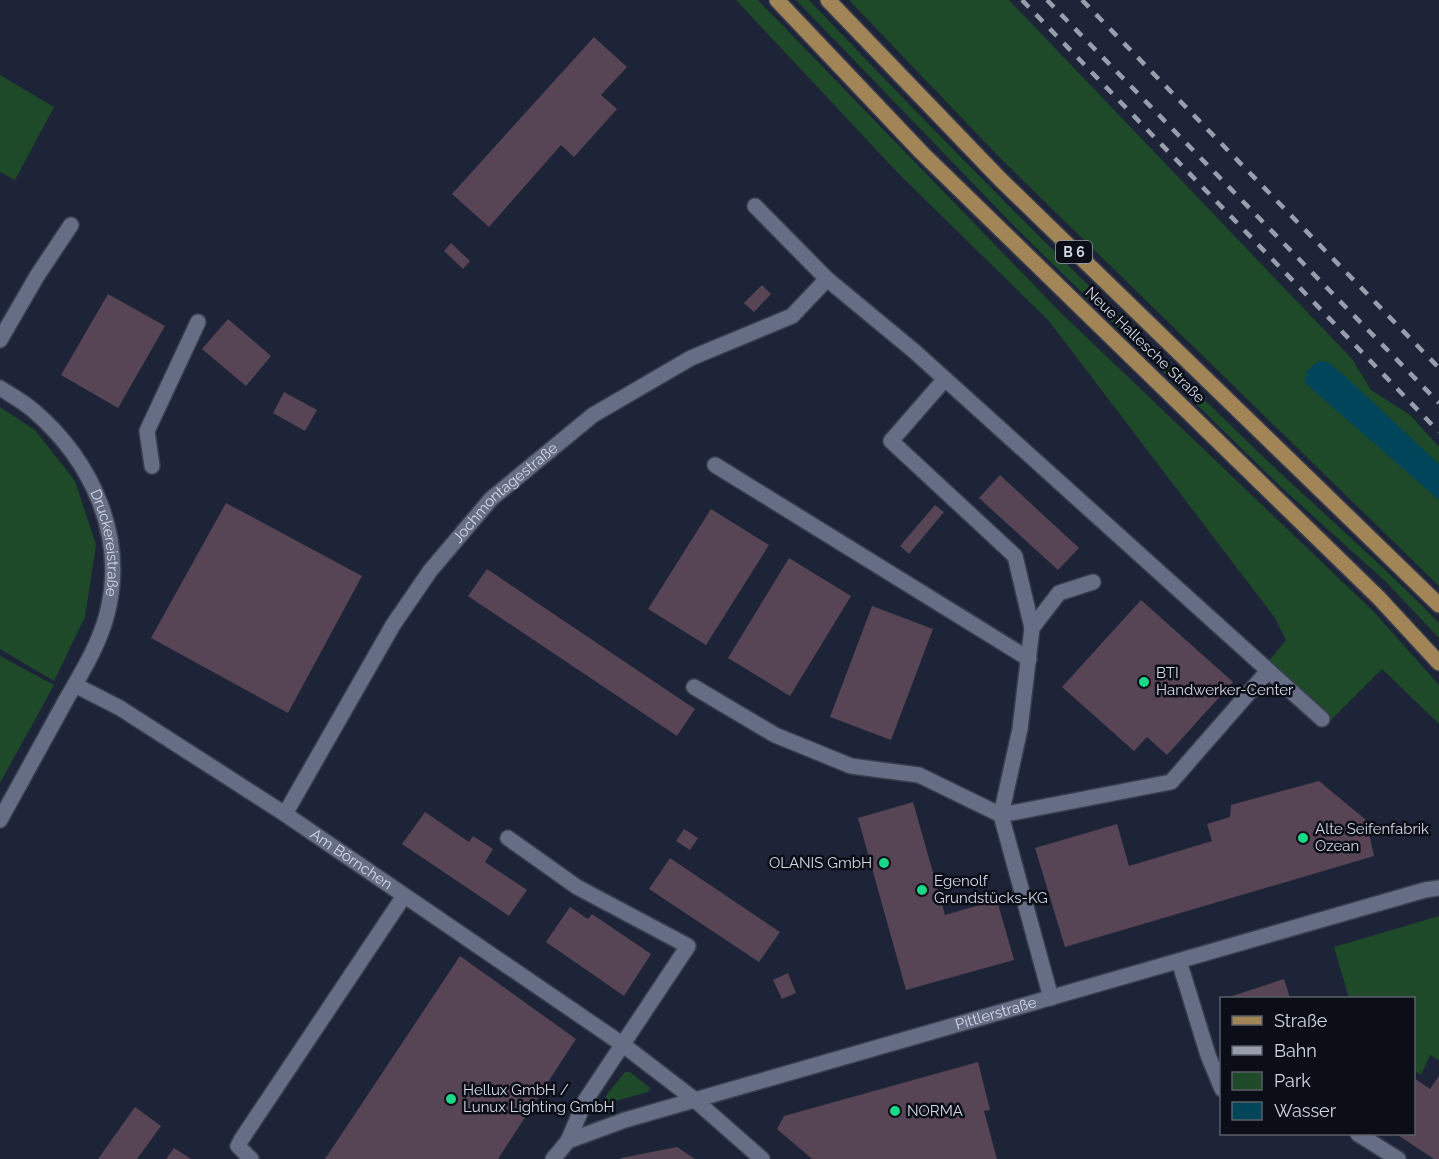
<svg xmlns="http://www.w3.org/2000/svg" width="1439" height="1159" font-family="Raleway,sans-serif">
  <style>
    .green { fill: #1e4a29 }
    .water { fill: #004559 }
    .building { fill: #574454 }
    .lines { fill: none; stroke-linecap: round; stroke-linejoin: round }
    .minor-casing { stroke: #393e4e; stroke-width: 18 }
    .major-casing { stroke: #393e4e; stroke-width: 18 }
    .minor { stroke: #666e85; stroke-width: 15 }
    .major { stroke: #a28556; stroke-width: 15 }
    .rail { stroke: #999ead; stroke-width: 4.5; stroke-dasharray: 10 10; stroke-linecap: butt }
    .poi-dot { fill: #19d989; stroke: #0b0e17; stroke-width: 2 }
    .labels { text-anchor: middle; stroke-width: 5; stroke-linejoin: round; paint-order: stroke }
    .shield { fill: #0b0e17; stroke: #979ba7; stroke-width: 1.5 }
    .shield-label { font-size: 14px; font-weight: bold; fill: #d3d8e5 }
    .street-label { font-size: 15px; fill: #d3d8e5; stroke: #0b0e17 }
    .poi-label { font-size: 15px; fill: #d3d8e5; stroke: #0b0e17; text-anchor: start }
  </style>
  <rect width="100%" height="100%" fill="#1e2438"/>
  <path class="green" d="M736 0H758L1059 311 1373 611 1439 685V724L1382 669 1331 720 1269 661 1286 640 1275 618 1049 321 898 173Z
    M796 0H809C953 152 1101 299 1251 445 1313 505 1379 561 1439 623V638L1385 581 1281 487 1018 230Z
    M849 0H1009L1352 359 1371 390 1410 415 1439 447V586L1003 161Z
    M0 75 54 107 15 180 0 172Z
    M0 407 35 430 75 481 96 545 85 617 54 681 0 649Z
    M0 656 54 685 0 783Z
    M1439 916V1060L1430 1055 1421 1075 1414 1070V998H1349L1334 947Z
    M625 1072H630L650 1088 648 1092 608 1103 605 1097Z"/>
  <path class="water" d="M1318 361 1328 362 1345 376 1439 464V500L1305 383 1306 372Z"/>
  <path class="building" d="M594 37 627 67 601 95 617 109 574 157 561 145 489 227 452 194Z
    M451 243 470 261 463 269 444 251Z
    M762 285 771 294 754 312 744 303Z
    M108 294 165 326 118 408 61 375Z
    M228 319 271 356 246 386 202 349Z
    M284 392 317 410 305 431 273 413Z
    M1000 475 1079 548 1058 570 979 498Z
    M226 503 362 576 288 713 151 638Z
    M935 505 944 512 909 554 900 546Z
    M711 509 769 545 706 645 648 609Z
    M789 558 851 596 790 696 728 658Z
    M487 569 695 709 677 736 468 596Z
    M1141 600 1233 682 1167 755 1147 737 1134 751 1062 687Z
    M872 606 933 629 891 740 830 717Z
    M1319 781 1366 820 1374 856 1065 947 1035 848 1117 824 1129 866 1212 841 1207 824 1230 817 1231 805Z
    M913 802 945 915 997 900 1014 960 906 990 858 818Z
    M425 812 469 842 473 836 493 849 485 862 527 890 509 916 402 844Z
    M684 829 698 838 690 850 676 841Z
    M670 858 780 932 759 962 649 889Z
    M570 907 588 919 592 914 651 954 624 996 546 942Z
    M460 956 576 1039 498 1159H325Z
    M788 973 796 993 782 999 773 980Z
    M1284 979 1290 998H1226Z
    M978 1062 990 1110 984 1111 997 1159H812L777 1129 784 1116Z
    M1439 1076V1159H1434L1396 1134H1414V1078L1430 1089Z
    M135 1107 161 1126 137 1159H98Z
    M677 1147 695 1159H621V1158Z
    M174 1148 191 1159H166Z"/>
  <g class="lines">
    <defs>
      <g id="minor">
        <path d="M755 206 827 279 914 351 1322 719"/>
        <path d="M0 340 37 276 71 225"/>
        <path d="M945 379 891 441 1015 556 1032 628"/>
        <path id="s1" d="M0 388C11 395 24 402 34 411 92 461 127 537 107 614 99 645 82 672 66 700 44 740 22 780 0 820"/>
        <path d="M715 465 1029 659"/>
        <path d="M152 466 147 431 198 322"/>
        <path id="s2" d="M75 685 120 708 285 814 622 1044 695 1100 762 1159"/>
        <path d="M694 687 775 735 851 766 919 775 1001 815 1171 782 1268 671"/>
        <path id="s3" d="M285 814 393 625 430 571 491 499 593 415 691 358 792 316 827 279"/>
        <path d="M508 838 577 887 688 946 585 1101 568 1141"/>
        <path d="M1179 961 1208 1055 1222 1089"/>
        <path d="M1051 998 1001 815 1020 729 1032 628 1059 593 1093 582"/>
        <path d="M1358 1134 1398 1159"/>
        <path d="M251 1159 238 1146 241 1140 404 896"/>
        <path id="s4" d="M553 1159 568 1141 625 1120 1425 890 1439 888"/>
      </g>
      <path id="major" d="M777 0 922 153 1379 598 1439 663
        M828 0 1000 179 1439 605"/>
    </defs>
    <use href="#minor" class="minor-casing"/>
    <use href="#major" class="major-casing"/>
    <use href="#minor" class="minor"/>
    <use href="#major" class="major"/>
    <path class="rail" d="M1022 0 1439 432
      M1047 0 1439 403
      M1082 0 1439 368"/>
  </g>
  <g class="poi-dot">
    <circle cx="1144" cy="682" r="6"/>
    <circle cx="1303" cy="838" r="6"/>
    <circle cx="884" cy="863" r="6"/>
    <circle cx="922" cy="890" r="6"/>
    <circle cx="451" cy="1099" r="6"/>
    <circle cx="895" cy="1111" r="6"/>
  </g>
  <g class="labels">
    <rect class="shield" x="1056" y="241" width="36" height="22" rx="4.5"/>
    <g class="shield-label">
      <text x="1074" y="257">B 6</text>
    </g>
    <g class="street-label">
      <text transform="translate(1145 345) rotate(44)" y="5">Neue Hallesche Straße</text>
      <text dy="5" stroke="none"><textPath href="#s3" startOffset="392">Jochmontagestraße</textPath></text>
      <text dy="5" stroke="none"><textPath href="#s1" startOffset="196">Druckereistraße</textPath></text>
      <text dy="5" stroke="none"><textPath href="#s2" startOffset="327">Am Börnchen</textPath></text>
      <text dy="5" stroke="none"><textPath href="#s4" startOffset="470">Pittlerstraße</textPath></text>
    </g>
    <g class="poi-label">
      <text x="1156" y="678">BTI<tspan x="1156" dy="17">Handwerker-Center</tspan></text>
      <text x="1315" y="834">Alte Seifenfabrik<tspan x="1315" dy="17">Ozean</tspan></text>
      <text x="872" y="868" text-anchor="end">OLANIS GmbH</text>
      <text x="934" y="886">Egenolf<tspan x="934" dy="17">Grundstücks-KG</tspan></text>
      <text x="463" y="1095">Hellux GmbH /<tspan x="463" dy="17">Lunux Lighting GmbH</tspan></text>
      <text x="907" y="1116">NORMA</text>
    </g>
  </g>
  <rect x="1220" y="997" width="195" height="138" fill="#0b0e17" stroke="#5b5f69" stroke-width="1.5"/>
  <rect x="1232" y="1016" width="30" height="9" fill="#a28556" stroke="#5b5f69" stroke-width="1.5"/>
  <text x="1274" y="1027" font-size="18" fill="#d3d8e5">Straße</text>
  <rect x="1232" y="1046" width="30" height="9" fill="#999ead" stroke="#5b5f69" stroke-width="1.5"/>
  <text x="1274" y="1057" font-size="18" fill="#d3d8e5">Bahn</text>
  <rect x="1232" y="1072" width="30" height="18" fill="#1e4a29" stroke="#5b5f69" stroke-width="1.5"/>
  <text x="1274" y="1087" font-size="18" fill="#d3d8e5">Park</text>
  <rect x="1232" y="1102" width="30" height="18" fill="#004559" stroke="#5b5f69" stroke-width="1.5"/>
  <text x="1274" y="1117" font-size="18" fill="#d3d8e5">Wasser</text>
</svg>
